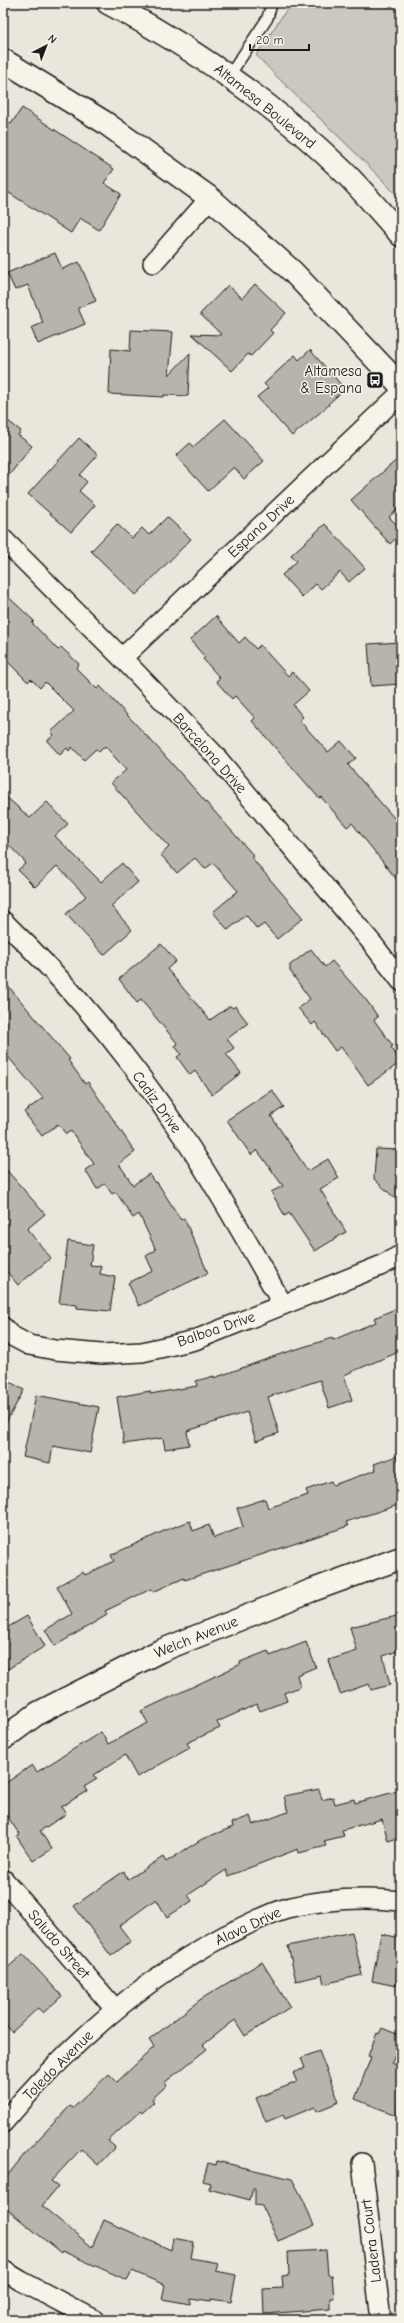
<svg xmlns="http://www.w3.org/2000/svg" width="404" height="2323" font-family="'Comic Neue',sans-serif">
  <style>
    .green { fill: #ccc8c0; stroke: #74726e }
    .building { fill: #b6b4ac; stroke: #1c1c1c }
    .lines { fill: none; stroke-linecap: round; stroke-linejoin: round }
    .service-casing { stroke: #1c1c1c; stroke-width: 13 }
    .minor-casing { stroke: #1c1c1c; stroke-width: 22 }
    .tertiary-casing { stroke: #1c1c1c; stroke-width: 25 }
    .secondary-casing { stroke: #1c1c1c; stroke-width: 25 }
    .service { stroke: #f7f3e8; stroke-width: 10 }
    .minor { stroke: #f7f3e8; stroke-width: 19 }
    .tertiary { stroke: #f7f3e8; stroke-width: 22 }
    .secondary { stroke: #f7f3e8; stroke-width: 22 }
    .labels { text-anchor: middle; stroke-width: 3; stroke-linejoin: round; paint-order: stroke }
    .street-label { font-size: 15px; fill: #1c1c1c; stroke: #f7f3e8 }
    .poi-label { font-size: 15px; fill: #1c1c1c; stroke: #f7f3e8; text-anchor: end }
  </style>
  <rect width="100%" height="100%" fill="#eae6dc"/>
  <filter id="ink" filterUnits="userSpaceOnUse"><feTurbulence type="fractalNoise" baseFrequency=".025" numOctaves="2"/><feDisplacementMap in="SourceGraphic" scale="8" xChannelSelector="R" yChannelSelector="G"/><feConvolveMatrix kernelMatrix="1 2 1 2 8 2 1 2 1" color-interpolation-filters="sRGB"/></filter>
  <g filter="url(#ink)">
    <path class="green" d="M291 3H401V200C355 149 303 105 256 55Z"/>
    <path class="building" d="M22 108 114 169 104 183 121 194 99 230 80 218 71 233 3 189V119L11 124Z
      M55 253 62 269 79 262 96 301 78 308 85 324 38 344 31 328 43 323 28 285 15 290 7 273Z
      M255 284 286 313 270 330 273 333 251 356 248 354 232 371 192 334 222 335 200 314 228 285 242 298Z
      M131 330 173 332 169 375 190 353 188 396 164 395V397L109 394 111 349 130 351Z
      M310 350 345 389 328 404 329 405 292 436 257 397 268 388 264 384 295 355 299 360Z
      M3 417 21 431 18 435 32 446 3 483Z
      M225 419 264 461 244 479 234 467 208 491 176 456 190 443 193 447Z
      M79 438 98 455 80 475 87 482 79 491 95 505 71 532 28 494Z
      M401 456V506L389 517 401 529V533L390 544 351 500Z
      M167 517 191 539 136 595 91 551 117 524 132 538 142 528 149 535Z
      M325 524 365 568 349 582 340 572 321 589 316 584 302 597 282 575 297 561 291 555Z
      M3 592 34 621 32 623 58 650 61 647 79 664 76 668 97 689 100 686 158 748 253 855 251 857 303 918 277 939 264 924 257 929 246 915 228 930 213 912 238 891 213 863 205 869 195 858 177 873 161 855 169 847 111 783 126 770 105 746 99 752 96 749 84 760 72 747 69 751 67 748 60 755 47 741 54 735 51 732 74 711 45 682 40 688 31 679 28 682 3 657Z
      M216 616 239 643 245 637 256 649 260 645 288 676 292 672 309 691 293 705 303 717 299 720 328 752 341 741 356 758 348 765 394 818 401 813V885L352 823 347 827 321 797 319 798 252 721 255 718 235 696 232 699 216 681 220 678 203 659 205 657 190 640Z
      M401 642V684L371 686 368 644Z
      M3 794 30 818 47 802 68 824 55 836 101 882 122 863 138 882 111 906 132 930 104 955 66 914 86 896 57 866 35 887 18 870 26 863 3 839Z
      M161 944 176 961 167 969 210 1020 230 1006 233 1008 235 1006 248 1023 227 1039 234 1048 226 1054 241 1073 212 1095 195 1071 190 1075 177 1057 181 1054 175 1046 178 1044 141 1000 137 1003 119 979Z
      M311 949 325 967 332 961 367 1001 378 1017 374 1020 393 1046 391 1047 401 1062 368 1085 341 1047 335 1051 315 1022 312 1025 298 1008 310 999 290 971V965Z
      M3 980 70 1059 68 1060 85 1084 88 1082 135 1152 119 1164 133 1185 149 1174 155 1183 157 1182 181 1220 184 1218 208 1273 139 1306 128 1283 153 1271 146 1256 156 1250 139 1214 133 1218 116 1192 112 1194 105 1184 97 1189 85 1170 94 1164 71 1131 66 1134 58 1124 42 1136 24 1112 43 1098 3 1051Z
      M272 1090 284 1107 271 1116 308 1171 328 1159 339 1178 320 1189 346 1232 315 1251 289 1213 285 1216 271 1192 283 1186 257 1150 251 1155 227 1120Z
      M376 1149 401 1150V1204L374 1179Z
      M3 1166 45 1214 27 1229 51 1258 18 1285 3 1267Z
      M68 1241 93 1245 90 1265 101 1266 100 1274 115 1277 110 1311 77 1308V1305L59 1303Z
      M395 1309 401 1322V1351L344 1375 352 1400 329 1408 320 1380 268 1397 279 1433 256 1441 247 1412 187 1431 189 1445 165 1449 163 1438 124 1444 117 1397 150 1391V1394L197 1386 196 1381 214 1376V1378L278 1355 332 1338 333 1340 376 1322 374 1318Z
      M3 1378 24 1390 3 1428Z
      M36 1395 99 1407 90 1453 53 1446 50 1463 23 1457Z
      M397 1456 401 1468V1504L346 1522 348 1526 185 1580 184 1578 153 1592 151 1589 105 1611 107 1615 55 1646 45 1630 72 1614 57 1586 83 1572 85 1575 114 1561 111 1555 166 1530 190 1521 193 1531 209 1525 214 1538 243 1527 237 1508 265 1499 268 1508 308 1495 306 1490 331 1481 333 1485 376 1470 374 1464Z
      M401 1615V1650L383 1656 390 1685 371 1690 369 1684 340 1694 329 1660 357 1651 350 1627Z
      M27 1616 45 1646 3 1672V1630Z
      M306 1642 316 1667 297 1675 300 1687 284 1693 287 1701 260 1711 257 1704 217 1722 220 1728 187 1743 190 1748 137 1777 125 1755 94 1775 97 1779 84 1787 87 1791 61 1807 66 1814 40 1831 52 1849 33 1861 17 1837 20 1835 3 1810V1785L32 1765 37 1772 101 1732 108 1744 148 1723 141 1711 241 1664 240 1662 268 1651 270 1656Z
      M319 1789 322 1800 333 1797 335 1804 354 1799 355 1803 401 1790V1837L388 1841 382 1819 342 1830 344 1836 324 1841 326 1846 299 1853 298 1849 228 1876 226 1870 188 1895 192 1901 167 1917 156 1899 119 1926 131 1941 111 1956 74 1906 124 1871 127 1880 163 1857 166 1862 202 1839 233 1827 232 1823 250 1816 253 1825 288 1812 284 1796Z
      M352 1932 362 1975 324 1984 322 1975 296 1981 288 1946Z
      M381 1934 401 1938V1971H399L396 1986 372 1981Z
      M23 1954 62 1996 43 2013 38 2008 12 2032 3 2022V1972Z
      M262 1962 290 2007 245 2036 235 2020 203 2045 207 2049 164 2083 167 2085 152 2099 154 2102 142 2113 140 2111 108 2141 115 2147 98 2165 81 2149 51 2181 58 2186 42 2206 92 2247 104 2220 171 2250 173 2238 194 2242 191 2258 218 2263 216 2271 236 2275 231 2302 211 2299V2302L190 2299V2304L162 2299 165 2285 132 2271 127 2280 62 2251 61 2253 3 2206V2181L27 2151 70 2106 73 2108 109 2074 117 2082 154 2047 149 2040 201 1999Z
      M382 2028 399 2035 397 2040 400 2041 392 2063 401 2067V2103L396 2115 355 2099 371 2057 368 2056 377 2033 379 2034Z
      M319 2051 339 2102 317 2111 315 2107 285 2119 283 2115 266 2122 256 2098 297 2082 293 2073 305 2068 301 2058Z
      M217 2161 292 2179 304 2201 314 2226 278 2241 262 2206 255 2205V2188H253L250 2200 209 2189 210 2183 203 2181 208 2163 216 2165Z
      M326 2250 328 2275H332L334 2298H330V2309L264 2314 263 2289 283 2288 282 2276 289 2275 288 2252Z"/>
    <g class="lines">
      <defs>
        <path id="service" d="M229 76 267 19 272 3"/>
        <path id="minor" d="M153 263 210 198
          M3 539 122 658 213 753 372 943 401 981
          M122 658 401 393
          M3 921C72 987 133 1061 186 1141 221 1194 252 1250 283 1305
          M3 1327 10 1335 29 1345 55 1350 102 1354 142 1352 195 1340 380 1266 401 1255
          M3 1879 115 2009
          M3 2123C66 2048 139 1981 226 1935 245 1926 267 1914 287 1908 325 1899 362 1897 401 1901
          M362 2163 381 2320
          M3 2270 21 2281 95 2320"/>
        <path id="tertiary" d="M3 1739 38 1713 160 1651 310 1591 401 1558"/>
        <path id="secondary" d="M108 3C194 48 274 104 344 172 364 192 382 214 401 235
          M3 60 104 122 210 198 293 272 401 386"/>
      </defs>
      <use href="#service" class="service-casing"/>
      <use href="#minor" class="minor-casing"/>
      <use href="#tertiary" class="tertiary-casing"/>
      <use href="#secondary" class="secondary-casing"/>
      <use href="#service" class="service"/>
      <use href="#minor" class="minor"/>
      <use href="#tertiary" class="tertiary"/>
      <use href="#secondary" class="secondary"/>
    </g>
  </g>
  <defs>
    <symbol id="bus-square" viewBox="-11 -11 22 22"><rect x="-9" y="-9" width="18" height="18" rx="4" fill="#1c1c1c" stroke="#f7f3e8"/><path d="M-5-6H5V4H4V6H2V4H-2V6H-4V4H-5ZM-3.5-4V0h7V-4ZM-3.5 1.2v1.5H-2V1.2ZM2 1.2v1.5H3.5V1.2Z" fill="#fff"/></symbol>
  </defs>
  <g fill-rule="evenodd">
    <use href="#bus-square" x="365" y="370" width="20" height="20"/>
  </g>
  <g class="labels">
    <g class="street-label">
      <text transform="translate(265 106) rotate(39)" y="5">Altamesa Boulevard</text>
      <text transform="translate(261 526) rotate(-43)" y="5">Espana Drive</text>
      <text transform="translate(210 753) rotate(48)" y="5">Barcelona Drive</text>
      <text transform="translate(157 1102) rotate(54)" y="5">Cadiz Drive</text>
      <text transform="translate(216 1329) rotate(-19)" y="5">Balboa Drive</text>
      <text transform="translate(196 1637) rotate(-22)" y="5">Welch Avenue</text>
      <text transform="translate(248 1926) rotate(-25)" y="5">Alava Drive</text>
      <text transform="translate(59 1944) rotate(49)" y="5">Saludo Street</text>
      <text transform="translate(58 2065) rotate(-45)" y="5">Toledo Avenue</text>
      <text transform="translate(371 2241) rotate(-97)" y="5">Ladera Court</text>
    </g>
    <g class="poi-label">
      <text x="362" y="376">Altamesa<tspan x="362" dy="17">&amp; Espana</tspan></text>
    </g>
  </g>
  <rect width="404" height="2323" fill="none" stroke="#f7f3e8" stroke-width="16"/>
  <rect x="8" y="8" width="388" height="2307" fill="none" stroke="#1c1c1c" stroke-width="1.5" filter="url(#ink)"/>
  <g transform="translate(46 46) rotate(42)" stroke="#f7f3e8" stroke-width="3" paint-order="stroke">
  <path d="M0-3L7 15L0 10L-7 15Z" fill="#1c1c1c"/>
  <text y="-6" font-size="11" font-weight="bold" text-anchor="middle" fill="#1c1c1c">N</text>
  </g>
  <path d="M250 44v6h59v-6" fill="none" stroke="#1c1c1c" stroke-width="2"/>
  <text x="256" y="44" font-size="12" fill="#1c1c1c" stroke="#f7f3e8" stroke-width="3" paint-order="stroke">20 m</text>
</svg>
